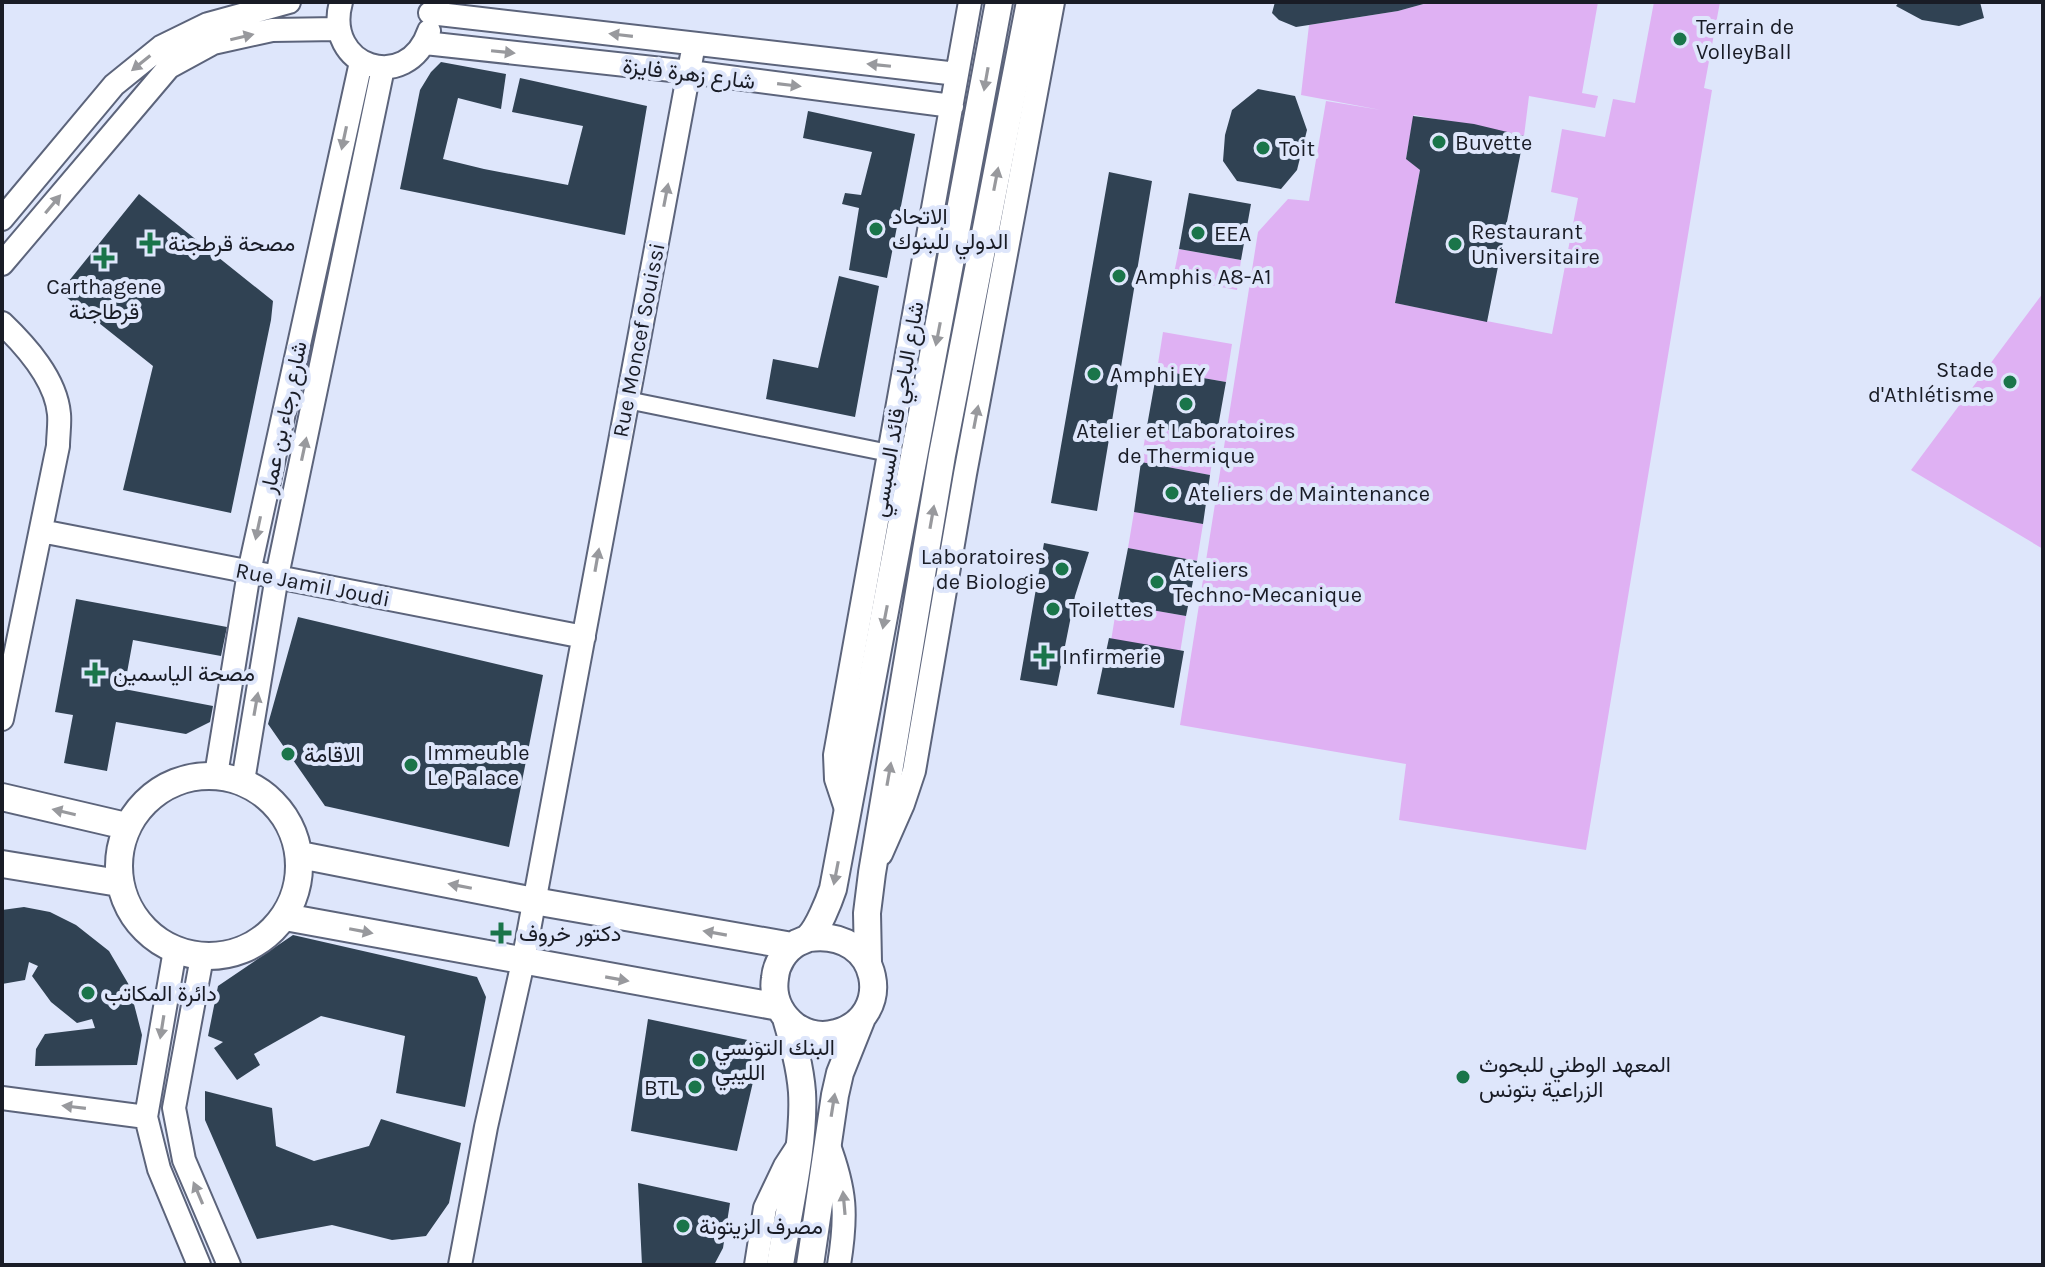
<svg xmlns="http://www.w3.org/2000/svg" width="2045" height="1267" font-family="Karla,Vazirmatn,sans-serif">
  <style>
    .green { fill: #dfb1f3 }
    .building { fill: #304253 }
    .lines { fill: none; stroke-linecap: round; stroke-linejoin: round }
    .pedestrian-casing { stroke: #5c647b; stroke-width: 20 }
    .minor-casing { stroke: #5c647b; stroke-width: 26 }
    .tertiary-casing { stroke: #5c647b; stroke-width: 30 }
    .pedestrian { stroke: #fff; stroke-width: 16 }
    .minor { stroke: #fff; stroke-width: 22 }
    .tertiary { stroke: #fff; stroke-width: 26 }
    .oneway { fill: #98999d }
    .poi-dot { fill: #1a754a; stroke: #dee6fb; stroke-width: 3 }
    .labels { text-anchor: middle; stroke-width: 8; stroke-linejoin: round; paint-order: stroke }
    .poi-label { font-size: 22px; fill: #191c26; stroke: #dee6fb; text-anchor: start }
    .street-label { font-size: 22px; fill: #191c26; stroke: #dee6fb }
  </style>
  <rect width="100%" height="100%" fill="#dee6fb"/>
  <path class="green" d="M1431 2H1598L1582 93 1598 96 1595 108 1529 96 1524 136 1414 115 1406 158 1420 170 1395 303 1552 334 1578 198 1551 192 1562 129 1605 137 1613 99 1635 103 1654 2H1720L1704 88 1712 90 1586 850 1399 820 1406 764 1180 725 1258 232 1288 199 1309 201 1326 101 1381 110 1301 95 1309 25 1398 11Z
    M1179 249 1241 260 1237 290 1173 278Z
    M2043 293V549L1911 470Z
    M1163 332 1232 344 1226 382 1157 370Z
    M1147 426 1216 438 1210 475 1141 462Z
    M1134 512 1203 524 1197 561 1128 548Z
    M1117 604 1186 616 1180 653 1111 641Z"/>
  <path class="building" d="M1275 2H1427V3L1398 11 1296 27 1279 20 1272 13Z
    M1899 2H1980L1984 18 1959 26 1922 20 1896 6Z
    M441 62 506 74 501 109 458 98 443 159 484 169 568 185 583 126 512 112 520 78 647 106 625 235 400 189 420 90 431 72Z
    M1258 89 1295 96 1307 130 1297 170 1281 189 1237 181 1223 161 1225 135 1232 110Z
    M808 111 915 134 887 278 849 270 859 208 842 204 845 193 861 195 872 152 803 138Z
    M1413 116 1474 124 1524 136 1487 322 1395 303 1420 170 1406 159Z
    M1109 172 1152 181 1097 511 1051 503Z
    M1189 193 1251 204 1241 260 1179 249Z
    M139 194 273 301 271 320 231 513 123 490 153 366 60 292Z
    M839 276 879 286 855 417 766 399 773 359 818 368Z
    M1157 370 1226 382 1216 438 1147 426Z
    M1141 462 1210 475 1203 524 1134 512Z
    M1044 543 1089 552 1075 596 1057 686 1020 680Z
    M1128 548 1197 561 1186 616 1117 604Z
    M76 599 227 627 221 656 133 640 124 689 213 706 210 722 186 734 116 722 107 771 64 763 73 715 55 712Z
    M298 617 543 675 509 847 325 806 268 724Z
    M1109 638 1184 651 1174 708 1097 694Z
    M24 907 50 912 76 925 109 951 129 985 142 1035 137 1065 35 1066 36 1049 45 1034 95 1028 92 1019 77 1023 51 1002 32 976 38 966 29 962 25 980 2 984V910Z
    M293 935 477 977 486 997 465 1107 396 1093 405 1036 321 1016 254 1054 260 1065 237 1080 214 1048 223 1042 208 1036 218 986Z
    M648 1019 762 1043 737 1151 631 1131Z
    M205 1091 272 1108 276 1146 314 1161 369 1146 381 1119 461 1143 449 1203 426 1236 392 1240 332 1225 257 1239 205 1120Z
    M638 1183 730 1203 723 1248 714 1265H642Z"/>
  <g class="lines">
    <defs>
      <path id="pedestrian" d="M627 400 889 453"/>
      <path id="minor" d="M341 2C323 67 407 95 429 31
        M430 13 957 74
        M425 43 690 72 952 106
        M2 219 114 85 161 47 208 24 289 2
        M2 264 169 67 213 43 272 30 338 29
        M2 323C26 346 56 379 59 414 60 424 58 436 58 446L2 719
        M41 531 584 637
        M216 775 249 572 361 62
        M243 781 277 576 383 68
        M848 815 836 779 835 755 970 2
        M881 854 903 804 914 771 965 474 1053 2
        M175 950 146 1117 159 1169 199 1265
        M202 957 174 1108 184 1160 229 1265
        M2 1098 146 1117
        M828 1143C846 1191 847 1215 839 1265
        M460 1265 486 1127 523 962 694 44
        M756 1265 765 1208 785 1166 798 1146"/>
      <path id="tertiary" d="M119 866a90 90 0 1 1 180 0a90 90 0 1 1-180 0Z
        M2 797 126 826
        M300 855 534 901 792 946
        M2 864 119 883
        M285 917 779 1007
        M809 938C882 928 895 1018 836 1033 822 1037 807 1034 795 1026 780 1014 772 997 775 978 776 964 785 950 797 943 801 941 805 940 808 938 818 929 829 901 833 889L999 2
        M868 962 867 913 872 873 942 455 1030 2
        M780 1265C788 1212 805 1144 802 1092 800 1066 793 1042 786 1018
        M810 1265 835 1095 840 1073 862 1018"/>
    </defs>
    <use href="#pedestrian" class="pedestrian-casing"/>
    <use href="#minor" class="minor-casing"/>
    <use href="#tertiary" class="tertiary-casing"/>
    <use href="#pedestrian" class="pedestrian"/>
    <use href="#minor" class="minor"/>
    <use href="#tertiary" class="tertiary"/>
  </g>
  <defs><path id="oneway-solid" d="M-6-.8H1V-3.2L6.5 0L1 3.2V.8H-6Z" transform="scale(2)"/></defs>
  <g class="oneway">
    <use href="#oneway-solid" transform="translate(621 35) rotate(-173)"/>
    <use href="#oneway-solid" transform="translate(242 37) rotate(-13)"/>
    <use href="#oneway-solid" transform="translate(503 52) rotate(6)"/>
    <use href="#oneway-solid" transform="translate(141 63) rotate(141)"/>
    <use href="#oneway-solid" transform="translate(879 65) rotate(-174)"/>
    <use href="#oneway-solid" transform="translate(986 79) rotate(100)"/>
    <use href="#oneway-solid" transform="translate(789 85) rotate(7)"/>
    <use href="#oneway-solid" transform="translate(344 138) rotate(102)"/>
    <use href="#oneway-solid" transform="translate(996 179) rotate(-79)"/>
    <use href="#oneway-solid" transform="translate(666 195) rotate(-79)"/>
    <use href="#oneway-solid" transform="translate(53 204) rotate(-50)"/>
    <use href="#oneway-solid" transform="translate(938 334) rotate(101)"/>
    <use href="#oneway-solid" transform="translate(976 417) rotate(-79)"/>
    <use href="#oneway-solid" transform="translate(304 449) rotate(-78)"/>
    <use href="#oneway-solid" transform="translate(932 517) rotate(-80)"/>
    <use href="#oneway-solid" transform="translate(258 528) rotate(102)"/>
    <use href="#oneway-solid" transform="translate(597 560) rotate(-80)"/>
    <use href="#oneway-solid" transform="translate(885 617) rotate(101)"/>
    <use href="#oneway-solid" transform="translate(256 704) rotate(-80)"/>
    <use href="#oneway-solid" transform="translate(889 774) rotate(-80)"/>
    <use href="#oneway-solid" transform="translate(64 812) rotate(-167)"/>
    <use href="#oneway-solid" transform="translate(836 873) rotate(101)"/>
    <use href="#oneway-solid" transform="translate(460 886) rotate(-169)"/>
    <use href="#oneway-solid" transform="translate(361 931) rotate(11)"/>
    <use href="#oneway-solid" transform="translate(715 933) rotate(-170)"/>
    <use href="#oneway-solid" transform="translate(617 979) rotate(10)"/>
    <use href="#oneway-solid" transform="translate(162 1027) rotate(99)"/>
    <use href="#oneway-solid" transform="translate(833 1105) rotate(-81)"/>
    <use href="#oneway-solid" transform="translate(74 1107) rotate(-173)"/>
    <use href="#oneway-solid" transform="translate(198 1193) rotate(-113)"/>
    <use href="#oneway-solid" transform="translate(844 1203) rotate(-95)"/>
  </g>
  <g class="poi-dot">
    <circle cx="1680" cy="39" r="8"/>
    <circle cx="1439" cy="142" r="8"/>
    <circle cx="1263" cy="148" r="8"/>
    <circle cx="876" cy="229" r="8"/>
    <circle cx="1198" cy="233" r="8"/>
    <path d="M146 231h8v8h8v8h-8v8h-8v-8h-8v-8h8z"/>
    <circle cx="1455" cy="244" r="8"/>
    <path d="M100 246h8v8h8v8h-8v8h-8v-8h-8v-8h8z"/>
    <circle cx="1119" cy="276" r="8"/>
    <circle cx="1094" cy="374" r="8"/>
    <circle cx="2010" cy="382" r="8"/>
    <circle cx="1186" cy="404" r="8"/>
    <circle cx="1172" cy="493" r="8"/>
    <circle cx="1062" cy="569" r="8"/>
    <circle cx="1157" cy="582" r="8"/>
    <circle cx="1053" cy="609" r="8"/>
    <path d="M1040 644h8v8h8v8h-8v8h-8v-8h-8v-8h8z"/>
    <path d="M91 661h8v8h8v8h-8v8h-8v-8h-8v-8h8z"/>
    <circle cx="288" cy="754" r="8"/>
    <circle cx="411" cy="765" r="8"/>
    <path d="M497 921h8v8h8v8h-8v8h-8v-8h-8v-8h8z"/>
    <circle cx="88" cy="993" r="8"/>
    <circle cx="699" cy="1060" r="8"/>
    <circle cx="1463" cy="1077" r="8"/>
    <circle cx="695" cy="1087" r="8"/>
    <circle cx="683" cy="1226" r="8"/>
  </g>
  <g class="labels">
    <g class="poi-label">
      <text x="1696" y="34">Terrain de<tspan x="1696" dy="25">VolleyBall</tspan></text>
      <text x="1455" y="150">Buvette</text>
      <text x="1279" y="156">Toit</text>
      <text x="892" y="224">الاتحاد<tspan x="892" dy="25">الدولي للبنوك</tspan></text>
      <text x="1471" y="239">Restaurant<tspan x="1471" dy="25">Universitaire</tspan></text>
      <text x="1214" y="241">EEA</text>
      <text x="168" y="251">مصحة قرطجنة</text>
      <text x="1135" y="284">Amphis A8-A1</text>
      <text x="104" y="294" text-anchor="middle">Carthagene<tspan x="104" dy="25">قرطاجنة</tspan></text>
      <text x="1994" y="377" text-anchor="end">Stade<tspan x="1994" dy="25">d'Athlétisme</tspan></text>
      <text x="1110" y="382">Amphi EY</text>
      <text x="1186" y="438" text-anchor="middle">Atelier et Laboratoires<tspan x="1186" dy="25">de Thermique</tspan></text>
      <text x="1188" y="501">Ateliers de Maintenance</text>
      <text x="1046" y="564" text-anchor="end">Laboratoires<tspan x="1046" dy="25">de Biologie</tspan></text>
      <text x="1173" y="577">Ateliers<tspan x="1173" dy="25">Techno-Mecanique</tspan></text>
      <text x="1069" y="617">Toilettes</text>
      <text x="1062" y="664">Infirmerie</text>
      <text x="113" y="681">مصحة الياسمين</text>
      <text x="427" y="760">Immeuble<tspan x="427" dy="25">Le Palace</tspan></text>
      <text x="304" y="762">الاقامة</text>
      <text x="519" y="941">دكتور خروف</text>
      <text x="104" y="1001">دائرة المكاتب</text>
      <text x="715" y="1055">البنك التونسي<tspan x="715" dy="25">الليبي</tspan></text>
      <text x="1479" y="1072">المعهد الوطني للبحوث<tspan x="1479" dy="25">الزراعية بتونس</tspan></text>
      <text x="679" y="1095" text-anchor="end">BTL</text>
      <text x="699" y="1234">مصرف الزيتونة</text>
    </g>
    <g class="street-label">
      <text transform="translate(689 73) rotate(7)" y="8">شارع زهرة فايزة</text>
      <text transform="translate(638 340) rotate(-79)" y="8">Rue Moncef Souissi</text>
      <text transform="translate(897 409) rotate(-80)" y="8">شارع الباجي قائد السبسي</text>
      <text transform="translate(283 417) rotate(-78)" y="8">شارع رجاء بن عمار</text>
      <text transform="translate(313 584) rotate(11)" y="8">Rue Jamil Joudi</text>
    </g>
  </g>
  <rect width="2045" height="1267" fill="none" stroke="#191c26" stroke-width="8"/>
</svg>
